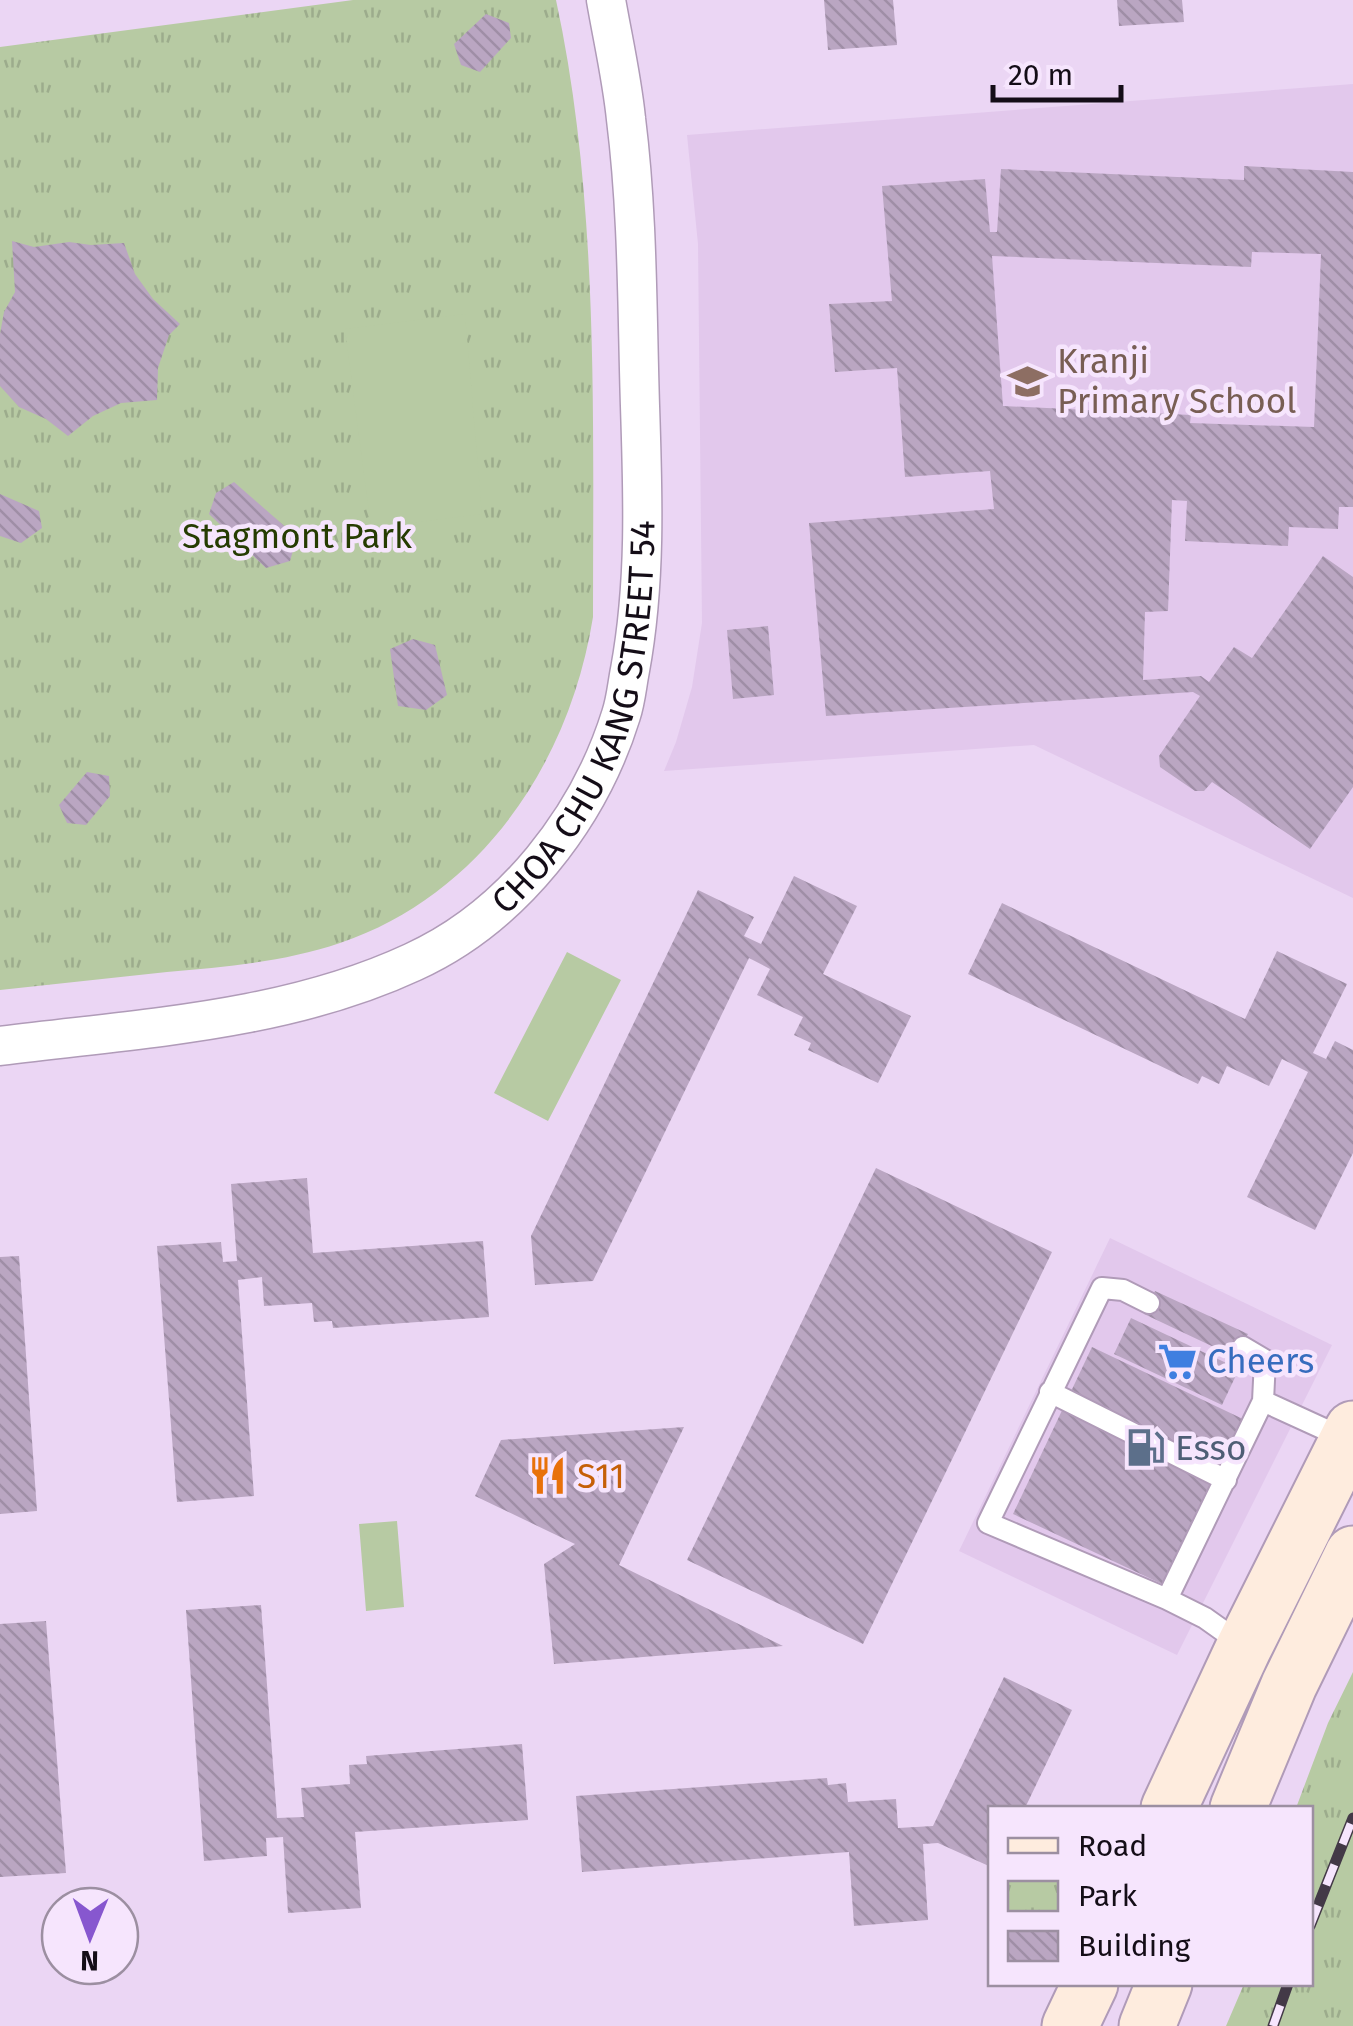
<svg xmlns="http://www.w3.org/2000/svg" width="1353" height="2026" font-family="'Fira Sans',sans-serif">
  <style>
    .built { fill: #e2c8ec }
    .park { fill: url(#park-tufts) }
    .garden { fill: #b7caa3 }
    .building { fill: url(#building-back-hatch); fill-rule: evenodd }
    .lines { fill: none; stroke-linecap: round; stroke-linejoin: round }
    .service-casing { stroke: #b09bb8; stroke-width: 24 }
    .minor-casing { stroke: #b09bb8; stroke-width: 41 }
    .secondary-casing { stroke: #b09bb8; stroke-width: 59 }
    .service { stroke: #fff; stroke-width: 20 }
    .minor { stroke: #fff; stroke-width: 38 }
    .secondary { stroke: #feecde; stroke-width: 55 }
    .rail-casing { stroke: #433947; stroke-width: 11 }
    .rail { stroke: #f6e5fd; stroke-width: 8; stroke-dasharray: 22; stroke-linecap: butt }
    .labels { text-anchor: middle; stroke-width: 9; stroke-linejoin: round; paint-order: stroke }
    .education-label { font-size: 35px; fill: #785e54; stroke: #f6e5fd; text-anchor: start }
    .park-label { font-size: 35px; fill: #263c02; stroke: #f6e5fd }
    .street-label { font-size: 35px; fill: #140d17; stroke: #f6e5fd }
    .shop-label { font-size: 35px; fill: #366cbe; stroke: #f6e5fd; text-anchor: start }
    .service-label { font-size: 35px; fill: #4e5e75; stroke: #f6e5fd; text-anchor: start }
    .food-label { font-size: 35px; fill: #c56008; stroke: #f6e5fd; text-anchor: start }
  </style>
  <defs>
    <pattern id="park-tufts" width="24" height="20" patternUnits="userSpaceOnUse" patternTransform="scale(2.5)"><rect width="24" height="20" fill="#b7caa3"/><path d="M3 7l-1-3M5 7V3M7 7l1-3M15 17l-1-3M17 17v-4M19 17l1-3" fill="none" stroke="#9cac8c"/></pattern>
    <pattern id="building-back-hatch" width="6" height="6" patternUnits="userSpaceOnUse" patternTransform="scale(2.5)"><rect width="6" height="6" fill="#baa6c2"/><path d="M-1 5l2 2M0 0l6 6M5-1l2 2" fill="none" stroke="#9f8ea6"/></pattern>
  </defs>
  <rect width="100%" height="100%" fill="#ebd6f4"/>
  <path class="built" d="M1353 84V898L1034 745 664 771 676 742 692 687 702 623 698 244 687 135Z
    M1110 1238 1332 1345 1177 1655 959 1551Z"/>
  <path class="park" d="M353 0H556C599 198 593 415 593 617 570 761 483 894 340 943 284 962 225 967 167 972 111 978 56 984 0 990V47Z
    M1353 1672V2026H1226L1244 1984H1310V1808H1296L1328 1723Z"/>
  <path class="garden" d="M465 314 482 514 371 528 345 329Z
    M567 952 621 980 548 1121 494 1093Z
    M397 1521 404 1607 366 1611 359 1524Z"/>
  <path class="building" d="M824 0H893L897 45 828 50Z
    M1117 0H1182L1184 22 1119 26Z
    M486 14 509 23 511 38 480 72 461 65 454 44Z
    M1244 166 1353 172V507H1339L1338 529 1289 527 1288 546 1185 541 1187 501 1172 500 1168 611 1145 612 1143 680 1201 676 1209 682 1234 647 1252 658 1323 556 1353 577V787L1310 849 1212 782 1204 791H1195L1160 767 1159 756 1200 696 1193 692 826 716 809 523 994 509 990 471 905 477 897 368 835 372 829 304 892 301 882 186 985 179 990 232H997L1001 169 1244 180ZM1252 252 1321 254 1314 427 1190 423 1191 415 1003 406 992 256 1251 267Z
    M12 241 34 247 69 242 91 245 124 243 135 274 153 299 180 324 169 335 158 368 157 400 121 403 93 416 68 436 46 419 19 407 0 386V334L4 312 15 292Z
    M234 482 297 537 290 561 266 568 209 514 216 493Z
    M0 494 39 511 42 528 21 543 0 536Z
    M768 626 774 695 733 699 727 630Z
    M413 639 435 645 447 695 426 710 398 706 390 649Z
    M87 772 109 776 110 796 86 825 67 823 59 805Z
    M794 876 857 906 823 974 911 1016 878 1083 808 1050 811 1043 794 1035 803 1017 757 995 770 969 749 958 593 1281 535 1285 531 1236 698 890 754 917 744 936 761 944Z
    M1002 903 1245 1019 1277 951 1347 984 1313 1053 1326 1059 1335 1041 1353 1050V1153L1315 1230 1247 1197 1308 1072 1282 1059 1269 1086 1227 1066 1219 1084 1202 1076 1198 1084 968 974Z
    M876 1168 1052 1252 863 1644 687 1560Z
    M307 1178 313 1253 483 1241 489 1317 333 1328 332 1321 314 1322 312 1303 264 1306 262 1277 238 1280 254 1496 177 1502 157 1246 221 1242 223 1262 237 1261 231 1184Z
    M19 1256 37 1511 0 1514V1257Z
    M1155 1291 1248 1334 1237 1358 1144 1314Z
    M1131 1318 1239 1369 1222 1405 1114 1354Z
    M1092 1347 1245 1420 1164 1585 1013 1514Z
    M684 1427 619 1565 783 1646 554 1664 544 1564 575 1544 475 1496 501 1440Z
    M261 1605 277 1818 304 1817 301 1788 350 1784 349 1765 367 1764 366 1756 522 1744 528 1820 355 1832 361 1908 288 1913 283 1837 266 1838 267 1856 204 1861 186 1610Z
    M46 1621 66 1873 0 1877V1624Z
    M1004 1677 1072 1710 1025 1808H991V1867L938 1843 923 1844 928 1920 854 1926 849 1852 582 1872 576 1796 827 1778 828 1785 846 1783 848 1802 896 1799 898 1828 933 1826Z"/>
  <g class="lines">
    <defs>
      <path id="service" d="M1149 1303 1123 1290 1102 1288 988 1523 1167 1599
        M1243 1347 1265 1360 1263 1401
        M1050 1392 1226 1480
        M1243 1645 1205 1618 1167 1599 1263 1401 1346 1439"/>
      <g id="minor">
        <path id="s1" d="M0 1046C139 1028 284 1022 413 962 512 917 589 818 621 715 626 700 627 685 630 670 646 583 643 495 640 406 637 311 638 214 626 119 622 79 613 40 606 0"/>
      </g>
      <path id="secondary" d="M1169 1808 1244 1647 1353 1429
        M1238 1808 1289 1685 1353 1554
        M1070 2026 1090 1984
        M1147 2026 1164 1984"/>
    </defs>
    <use href="#service" class="service-casing"/>
    <use href="#minor" class="minor-casing"/>
    <use href="#secondary" class="secondary-casing"/>
    <use href="#service" class="service"/>
    <use href="#minor" class="minor"/>
    <use href="#secondary" class="secondary"/>
    <defs>
      <path id="rail" d="M1310 1926 1353 1818
        M1273 2026 1288 1984"/>
    </defs>
    <use href="#rail" class="rail-casing"/>
    <use href="#rail" class="rail"/>
  </g>
  <defs>
    <symbol id="school-bare" viewBox="-9 -9 18 18"><path d="M0-5L7-2L0 1L-7-2ZM-4 1L0 2.5L4 1V4Q0 6-4 4Z" fill="#8d6e63" stroke="#f6e5fd" stroke-width="2.5" paint-order="stroke"/></symbol>
    <symbol id="supermarket-bare" viewBox="-9 -9 18 18"><path d="M-6-5.5h2.5l.6 2H6L4.5 2H-2.5L-4.4-4H-6ZM-1.5 3.2a1.3 1.3 0 1 0 .1 0ZM3 3.2a1.3 1.3 0 1 0 .1 0Z" fill="#3f7fe0" stroke="#f6e5fd" stroke-width="2.5" paint-order="stroke"/></symbol>
    <symbol id="fuel-bare" viewBox="-9 -9 18 18"><path d="M-5.5-6h7V0h2V4h1.3V-2.5L3-4.5l.8-.8L6-3V5H2.5V1h-1V6h-7ZM-4.2-4.7v3.2H.2V-4.7Z" fill="#5c6f8a" stroke="#f6e5fd" stroke-width="2.5" paint-order="stroke"/></symbol>
    <symbol id="restaurant-bare" viewBox="-9 -9 18 18"><path d="M-5-6h1v4h1v-4h1v4h1v-4h1v5L-1.5 .5V6h-2V.5L-5-1ZM5-6V6H3V1.5H1.5Q1.5-4 5-6Z" fill="#e8710a" stroke="#f6e5fd" stroke-width="2.5" paint-order="stroke"/></symbol>
  </defs>
  <g fill-rule="evenodd">
    <use href="#school-bare" x="1000" y="354" width="55" height="55"/>
    <use href="#supermarket-bare" x="1150" y="1334" width="55" height="55"/>
    <use href="#fuel-bare" x="1118" y="1420" width="55" height="55"/>
    <use href="#restaurant-bare" x="520" y="1448" width="55" height="55"/>
  </g>
  <g class="labels">
    <g class="education-label">
      <text x="1057" y="373">Kranji<tspan x="1057" dy="40">Primary School</tspan></text>
    </g>
    <g class="park-label">
      <text x="297" y="548">Stagmont Park</text>
    </g>
    <g class="street-label">
      <text dy="12" stroke="none"><textPath href="#s1" startOffset="738">CHOA CHU KANG STREET 54</textPath></text>
    </g>
    <g class="shop-label">
      <text x="1207" y="1373">Cheers</text>
    </g>
    <g class="service-label">
      <text x="1175" y="1460">Esso</text>
    </g>
    <g class="food-label">
      <text x="577" y="1488">S11</text>
    </g>
  </g>
  <rect x="988" y="1806" width="325" height="180" fill="#f6e5fd" stroke="#9c8fa1" stroke-width="2.5"/>
  <rect x="1008" y="1838" width="50" height="15" fill="#feecde" stroke="#9c8fa1" stroke-width="2.5"/>
  <text x="1078" y="1856" font-size="30" fill="#140d17">Road</text>
  <rect x="1008" y="1881" width="50" height="30" fill="url(#park-tufts)" stroke="#9c8fa1" stroke-width="2.5"/>
  <text x="1078" y="1906" font-size="30" fill="#140d17">Park</text>
  <rect x="1008" y="1931" width="50" height="30" fill="url(#building-back-hatch)" stroke="#9c8fa1" stroke-width="2.5"/>
  <text x="1078" y="1956" font-size="30" fill="#140d17">Building</text>
  <g transform="translate(90 1936) rotate(181)"><circle r="48" fill="#f6e5fd" stroke="#9c8fa1" stroke-width="2.5"/>
  <path d="M0-8L18 38L0 25L-18 38Z" fill="#8757cf"/>
  <text y="-15" font-size="28" font-weight="bold" text-anchor="middle" fill="#140d17">N</text>
  </g>
  <path d="M993 85v15h128v-15" fill="none" stroke="#140d17" stroke-width="5"/>
  <text x="1008" y="85" font-size="30" fill="#140d17" stroke="#f6e5fd" stroke-width="8" paint-order="stroke">20 m</text>
</svg>
